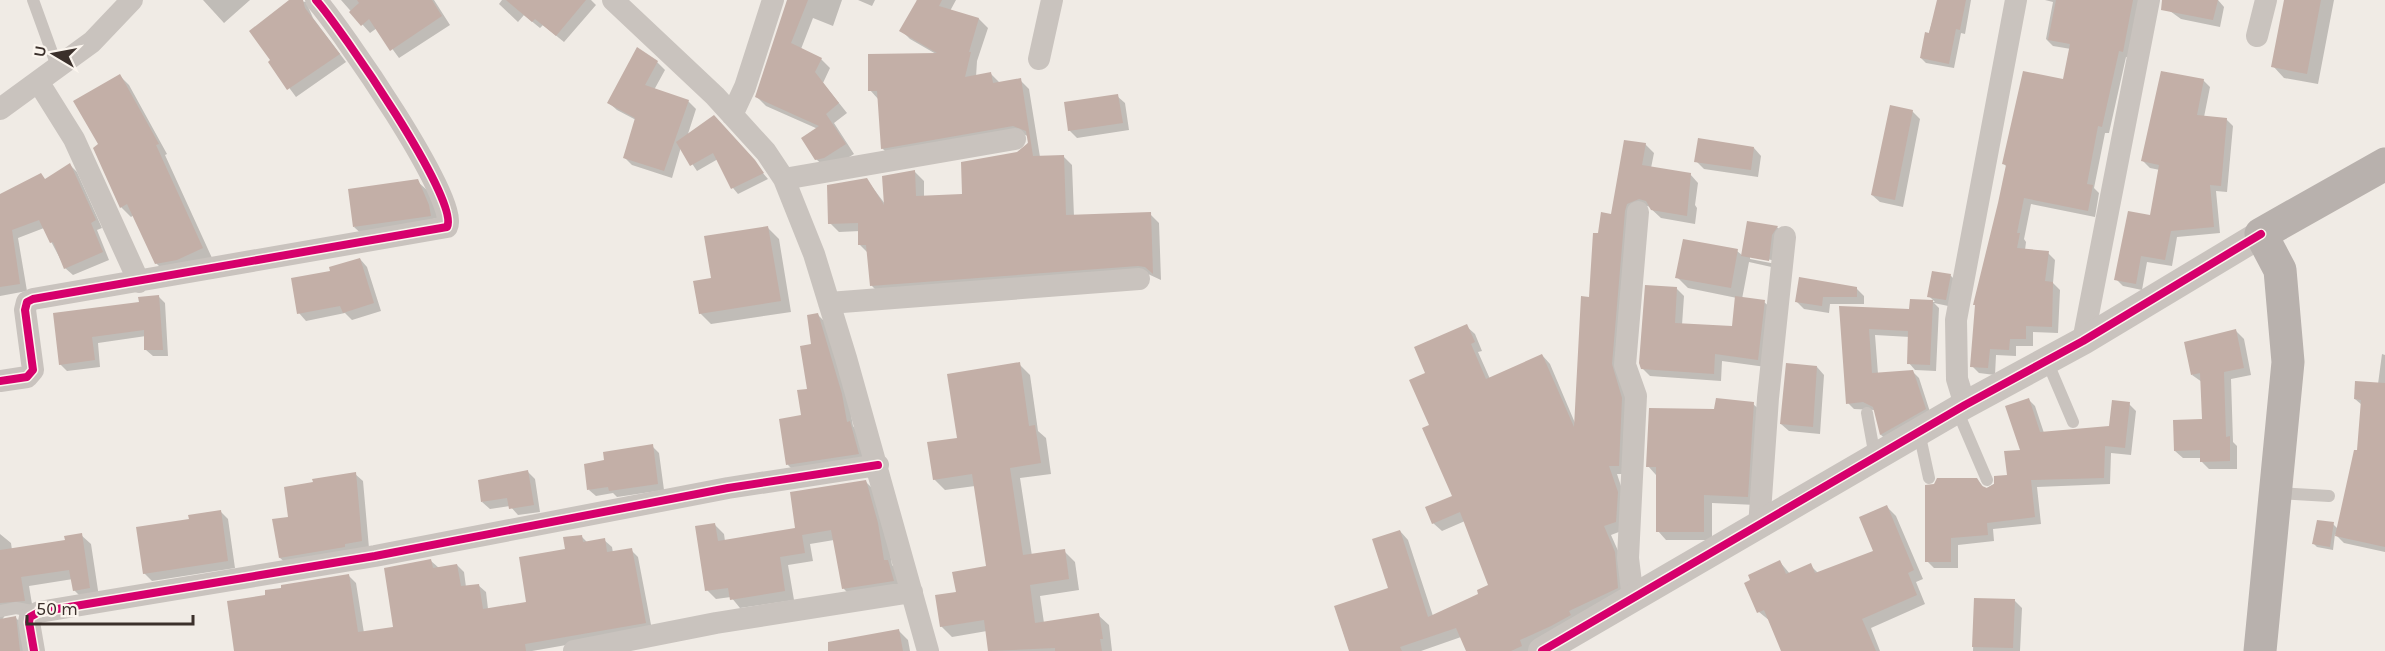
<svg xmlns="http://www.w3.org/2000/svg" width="2385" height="651" font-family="Karla,sans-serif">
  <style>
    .shadow { fill: #0003; fill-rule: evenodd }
    .building { fill: #c3afa7 }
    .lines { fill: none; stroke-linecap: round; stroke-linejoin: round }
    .service { stroke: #c9c3be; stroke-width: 12 }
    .minor { stroke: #c9c3be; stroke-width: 22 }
    .tertiary { stroke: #c9c3be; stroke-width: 28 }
    .primary { stroke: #b8b1ad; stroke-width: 33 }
    .cycleway-casing { stroke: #fbf5ee; stroke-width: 11 }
    .cycleway { stroke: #d6006c; stroke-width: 8 }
  </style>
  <rect width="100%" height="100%" fill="#f0ebe5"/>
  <path class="shadow" d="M203 0H250L224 23Z
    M292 0 306 2 313 18 346 62 296 97 270 62Z
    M341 0H434L450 25 399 58 377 28 370 33Z
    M502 0H591L596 5 564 42 543 25 540 28 524 15 518 22 499 4Z
    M789 0H842L833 26 813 18 801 49 821 59 830 68 823 83 847 113 834 123 854 154 833 167 826 168 816 159 818 129 766 106 757 97Z
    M858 0H875L872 6Z
    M916 0H956L950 11 979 19 988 28 977 61 976 77 991 74 1000 83 1020 80 1029 89 1040 157 1063 156 1072 165 1074 217 1150 214 1159 223 1161 280 1148 274 881 295 872 286 868 253 860 245V231L839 232 830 223 867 180 885 204 915 172 924 181V197L964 195 1025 150 1030 137 1023 134 891 157 882 148 879 100 870 90 936 54 910 39 901 30 918 1Z
    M1939 0H1971L1965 34 1961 33 1954 68 1926 63 1921 58Z
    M2045 0H2145L2130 58 2126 57 2109 133H2105L2094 188 2099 193 2095 217 2031 204 2024 239 2026 242 2025 250 2048 253 2055 260 2053 283 2060 290 2058 333 2033 332V346H2016V356L1996 355 1995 375 1979 373 1972 366 2007 167 2003 163 2065 81 2071 49 2053 46 2046 39 2053 2Z
    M2163 0H2218L2224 7 2220 27 2181 19 2163 6Z
    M2286 0H2334L2318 84 2284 78 2273 66Z
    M657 62 665 70 654 90 688 101 696 109 687 137 720 123 768 179 738 194 733 188 718 159 697 171 681 147 672 178 632 165 625 158 636 120 617 110 609 103Z
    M120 76 129 85 167 154 165 155 212 258 166 273 156 263 134 215 131 217 121 207Z
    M2203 80 2210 87 2204 117 2226 119 2233 126 2227 192 2216 191 2220 233 2177 237 2172 266 2147 262 2142 290 2123 286 2116 279 2151 217 2160 170 2150 168 2143 161Z
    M1117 96 1125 103 1129 130 1077 138 1069 130Z
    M1912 111 1920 119 1903 207 1880 202 1872 195Z
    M1645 144 1654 153 1651 168 1690 174 1698 183 1695 205 1697 208 1695 224 1661 218 1648 206 1636 212 1627 474H1617L1626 501 1624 530 1611 535 1623 562 1626 596 1528 651H1467L1461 637 1421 651H1350L1390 589 1400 531 1408 540 1433 616 1480 595 1490 586 1465 521 1442 531 1433 523 1454 497 1431 426 1427 373 1466 326 1475 334 1482 351 1478 352 1490 379 1542 355 1550 364 1575 423 1599 235 1612 216Z
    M1754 148 1761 156 1758 177 1704 169 1696 161Z
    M70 165 77 172 102 228 97 230 109 260 73 275 65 268 44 228 18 238 27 291 0 296V196L46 180Z
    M417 181 429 192 440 217 366 238 354 227Z
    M1749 223 1777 227 1784 235 1776 268 1749 262 1742 299 1764 302 1772 309 1766 367 1722 361 1721 381 1650 376 1642 368 1676 288 1684 296 1682 325 1733 328 1737 298 1688 288 1677 277 1737 251 1743 256ZM1750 256 1777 261 1776 264 1750 259Z
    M768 228 779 239 791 312 711 324 700 313 712 279Z
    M360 259 367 267 381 311 352 320 345 313 306 321 299 313 332 272Z
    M1950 275 1958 283 1953 307 1934 303 1939 308 1936 371 1915 370 1909 363 1910 337 1875 335 1878 374 1912 371 1919 378 1931 415 1888 441 1881 435 1875 410 1854 409 1848 403 1840 307 1911 311V301L1935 302 1929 296Z
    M1857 289 1864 296V304H1830L1829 313 1804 309 1796 301Z
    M159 297 165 303 168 356H153L146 350V336L98 343 100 367 67 371 60 364 55 314 141 303Z
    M817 314 825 322 849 403 853 426 856 430 865 461 795 472 788 465 808 390Z
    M2236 331 2244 339 2251 375 2231 379 2233 442 2237 446V469H2209L2202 462V458H2183L2175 451 2203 420 2202 382 2192 375Z
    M2382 354 2385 355V552L2344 543 2335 534 2333 550 2317 547 2314 544 2333 524 2338 529 2358 452 2362 405 2355 399 2378 384Z
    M1019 364 1030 375 1038 431 1046 438 1051 474 1020 478 1032 556 1064 551 1075 562 1079 590 1040 596 1044 623 1098 615 1109 625 1112 651H989L987 631 952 637 941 626 958 593 988 568 975 486 945 490 934 479 959 439Z
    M1817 367 1824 375 1820 434 1789 431 1781 424Z
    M2028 399 2035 406 2044 433 2111 427 2129 404 2136 411 2131 455 2111 453 2110 484 2037 487 2041 524 1993 529 1994 541 1958 545V568H1934L1927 561 1977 479 1985 489 2008 476 2022 451Z
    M1753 404 1762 412 1756 505 1712 503V540H1666L1658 531 1656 475 1648 466 1716 410Z
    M652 446 659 453 664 490 617 497 613 493 596 496 589 490 606 462Z
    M528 472 535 479 540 512 518 515 510 506 490 509 482 502Z
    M355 474 363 481 369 548 288 565 280 558 290 518Z
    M866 482 875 491 887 533 892 565 897 570 902 590 853 598 844 589 834 540 810 544 813 561 788 565 794 600 740 608 731 597 716 599 707 590 715 525 724 534 725 541 797 530Z
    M1886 506 1896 516 1923 579 1916 582 1925 604 1871 628 1880 651H1783L1770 621 1759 612 1780 562 1790 574 1810 565 1818 573 1875 552Z
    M220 511 228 519 235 568 152 581 144 573Z
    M0 534 11 543 12 550 66 541 81 535 91 544 99 597 83 599 74 590 73 579 29 586 33 610 7 612 2 620 16 618 25 627 28 651H0Z
    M581 536 588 543 604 540 612 547 613 553 631 550 638 557 652 630 532 651H236L267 597 349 576 356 583 364 633 395 628 431 561 439 568 457 565 464 572 466 587 478 585 486 592 488 609 528 603 567 550Z
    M1975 599 2015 601 2022 608 2020 651H1973Z
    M898 630 908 640 910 651H856Z"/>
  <path class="building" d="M289 0H303L305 8 340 54 287 90 268 62 270 60 249 31Z
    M357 0H432L442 16 390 51 369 19 361 26 349 12 359 3Z
    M506 0H586L556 36 535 19 532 22Z
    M787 0H808L791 43 822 58 815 72 839 103 826 114 846 144 824 158 815 160 801 138 819 126 755 97Z
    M917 0H942L939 6 979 18 969 52H971L965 77 991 72 993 83 1021 78 1033 156 1064 155 1066 215 1151 212 1153 274 1145 267 1138 266 870 286 866 245H858V223L828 224 827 185 867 178 884 205 882 176 915 170 916 196 962 194 961 162 1017 152 1028 143 1026 131 1013 126 881 149 877 91H868V54L937 53 899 31Z
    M1937 0H1966L1960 30 1956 29 1949 64 1920 58 1925 32 1929 33Z
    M2056 0H2133L2123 52 2119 51 2102 127 2098 126 2087 184 2093 185 2088 211 2024 198 2017 233H2020L2017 248 2049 251 2045 281 2053 282 2052 327 2026 326V339H2010L2009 350 1990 349 1988 368 1970 367 1975 305H1973L1998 203 2006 165 2002 164 2023 71 2063 79 2070 44 2048 40Z
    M2162 0H2218L2213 20 2161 10Z
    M2284 0H2321L2307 74 2271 67Z
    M637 47 658 61 645 85 689 100 664 171 623 158 635 118 607 103Z
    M2161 71 2204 79 2197 115 2227 118 2221 186 2210 185 2214 227 2171 231 2165 260 2141 256 2136 284 2114 280 2128 211 2150 215 2159 165 2141 161Z
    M120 74 159 144 156 145 203 248 177 260 155 264 127 204 120 208 93 148 98 144 73 101Z
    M1118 94 1123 123 1068 131 1064 102Z
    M1890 105 1913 110 1895 200 1871 195Z
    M714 115 755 160 764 173 731 189 713 153 690 166 676 142Z
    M1698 138 1754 147 1751 170 1694 162Z
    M1624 140 1646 143 1642 165 1691 173 1687 216 1651 210 1646 201 1639 199 1627 204 1625 211 1612 364 1622 398 1619 466H1609L1618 492 1616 522 1604 526 1615 552 1618 588 1569 611 1571 615 1551 626 1520 640 1522 646 1511 651H1466L1456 628 1400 647 1402 651H1349L1334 606 1388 588 1372 539 1400 530 1428 617 1478 594 1477 590 1488 585 1460 512 1432 524 1425 507 1452 496 1422 428 1429 425 1409 380 1425 373 1414 347 1467 324 1475 342 1471 344 1486 379 1542 354 1574 427 1581 296 1589 297 1593 233H1598L1601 212 1611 214Z
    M70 163 96 220 91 223 103 252 64 269 53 242 50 243 39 220 12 230 20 284 0 287V194L41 173 45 179Z
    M418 179 429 205 431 216 353 227 348 189Z
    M1747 221 1778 226 1772 235 1769 261 1741 256Z
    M768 226 781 301 699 314 693 281 711 278 704 236Z
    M1683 239 1738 249 1731 288 1675 278Z
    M360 258 374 303 343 313 340 306 297 314 291 278 330 271 329 267Z
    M1932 271 1951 274 1946 300 1927 297Z
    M1799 277 1857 287V297H1823L1822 306 1795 302Z
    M1645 285 1677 287 1675 323 1732 326 1735 296 1765 300 1758 360 1715 354 1714 374 1641 369 1639 363Z
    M159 295 163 350H144V330L92 337 95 360 59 365 53 313 139 302 138 297Z
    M1910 299 1933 300 1930 365 1907 364 1908 331 1869 329 1872 373 1913 370 1926 409 1880 435 1873 407 1863 402 1846 404 1839 306 1909 309Z
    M818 313 842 394 847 422 850 421 859 454 786 465 779 419 801 415 797 390 807 389 800 346 811 344 807 315Z
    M2236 329 2244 368 2224 372 2226 437 2230 436V461L2200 462V450L2174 451 2173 420 2202 419 2200 373 2191 375 2184 342Z
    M1020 362 1029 426 1035 425 1041 463 1010 468 1023 555 1065 549 1069 579 1030 585 1035 623 1099 613 1103 639H1100L1102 651H1055V648L988 651 984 620 940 627 935 595 956 592 952 572 986 566 972 474 933 480 927 442 957 438 947 374Z
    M1786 363 1817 366 1813 427 1780 424Z
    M2355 381 2385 383V547L2335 536 2354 450H2357L2361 400 2354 399Z
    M1716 398 1754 402 1748 497 1704 495V532H1656V467H1646L1649 408 1714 409Z
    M2029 398 2040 432 2109 426 2112 400 2130 402 2125 448 2105 446 2104 478 2031 480 2035 517 1987 523 1988 535 1951 538V562H1925V485L1934 484 1937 478H1977L1982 486 1987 488 1994 484V476L2007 475 2004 451 2020 450 2005 406Z
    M653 444 658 484 609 491 608 487 587 490 584 464 604 460 603 452Z
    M528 470 534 505 509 509 507 498 481 502 478 480Z
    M356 472 362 541 345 544V547L279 558 272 519 288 517 284 487 313 482 312 479Z
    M866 480 878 523 884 560H888L894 581 842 589 831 530 802 535 805 553 780 557 785 591 730 600 728 588 705 591 695 526 715 523 718 541 795 528 790 492Z
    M1887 505 1914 570 1908 573 1917 595 1862 619 1876 651H1781L1764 610 1757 613 1744 583 1750 580 1748 575 1780 560 1786 574 1811 563 1815 573 1873 551 1859 517Z
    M221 510 228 561 143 574 136 527 189 519 188 515Z
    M2317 520 2334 522 2330 547 2312 544Z
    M82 533 90 588 73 591 69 570 21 577 25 601 0 603V550L65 540 64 536Z
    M582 535 583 542 605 538 607 552 632 548 646 623 525 644 526 651H234L227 601 265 595V590L281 588V585L349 574 358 632 393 627 384 568 431 559 433 568 457 564 461 586 479 584 483 609 526 602 519 557 565 549 563 537Z
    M1974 598 2015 599 2013 648 1972 647Z
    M16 616 20 651H0V619Z
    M899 629 903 651H828V642Z"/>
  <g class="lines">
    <path class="service" d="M33 0 58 69
      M2047 361 2073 422
      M1957 410 1987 480
      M1867 413 1875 457
      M1919 432 1929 478
      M2277 493 2329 496
      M0 611 16 608 37 612"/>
    <path class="minor" d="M613 0 715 96 766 152 784 179 814 254 846 358 928 651
      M2257 36 2266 0
      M1039 59 1052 0
      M39 83 74 139 139 282
      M0 109 92 42 132 0
      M732 115 745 87 773 0
      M784 179 1015 139
      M829 303 1139 279
      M2083 341 2149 0
      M0 381 27 377 33 370 25 310 27 302 33 299 447 227C461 201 339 26 316 0
      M1965 405 1957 379 1956 320 2016 0
      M1759 527 1768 398 1785 237
      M1633 599 1628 558 1636 396 1625 365 1638 212
      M34 651 29 622 30 617 39 612 375 556 728 488 878 465
      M574 651 716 623 912 592"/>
    <path class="tertiary" d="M1542 651 1965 405 2083 341 2261 234"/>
    <path class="primary" d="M2260 651 2288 362 2280 270 2261 234 2385 164"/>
    <defs>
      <path id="cycleway" d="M0 381 27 377 33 370 25 310 27 302 33 299 447 227C461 201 339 26 316 0
        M34 651 29 622 30 617 39 612 375 556 728 488 878 465
        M1542 651 1965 405 2083 341 2261 234"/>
    </defs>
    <use href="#cycleway" class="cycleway-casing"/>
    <use href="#cycleway" class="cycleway"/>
  </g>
  <g transform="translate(54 54) rotate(280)" stroke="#fbf5ee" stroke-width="4.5" paint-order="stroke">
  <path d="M0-4.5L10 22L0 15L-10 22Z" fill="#3b302b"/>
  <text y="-9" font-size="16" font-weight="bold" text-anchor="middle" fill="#3b302b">U</text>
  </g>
  <path d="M27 615v9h166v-9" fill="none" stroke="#3b302b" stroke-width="3"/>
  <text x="36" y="615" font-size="18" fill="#3b302b" stroke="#fbf5ee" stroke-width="4.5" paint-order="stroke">50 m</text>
</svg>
